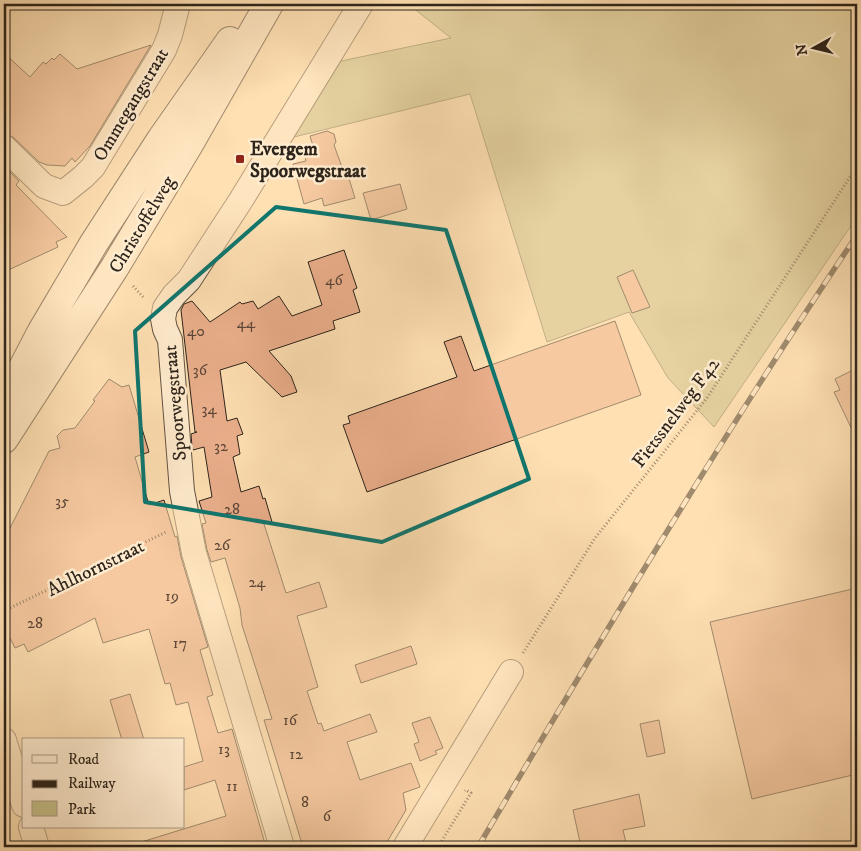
<svg xmlns="http://www.w3.org/2000/svg" width="861" height="851" font-family="'IM FELL DW Pica',serif">
  <style>
    .green { fill: #c5c189; stroke: #797252 }
    .building { fill: #eaae8b; stroke: #2d241b }
    .lines { fill: none; stroke-linecap: round; stroke-linejoin: round }
    .street-casing { stroke: #625341; stroke-width: 26 }
    .secondary-casing { stroke: #2d241b; stroke-width: 30 }
    .path { stroke: #2d241b; stroke-width: 3; stroke-dasharray: 1 2.5; stroke-linecap: butt }
    .street { stroke: #ffebce; stroke-width: 24 }
    .secondary { stroke: #ffebce; stroke-width: 28 }
    .rail-casing { stroke: #2d241b; stroke-width: 5.5 }
    .rail { stroke: #ffebce; stroke-width: 4; stroke-dasharray: 11; stroke-linecap: butt }
    .marked { fill: none; stroke: #0f766e; stroke-width: 4; stroke-linejoin: round }
    .poi-dot { fill: #8f2418; stroke: #ffebce; stroke-width: 2 }
    .labels { text-anchor: middle; stroke-width: 5; stroke-linejoin: round; paint-order: stroke }
    .number-label { font-size: 16px; fill: #5c4637 }
    .street-label { font-size: 19px; fill: #2d241b; stroke: #ffebce }
    .poi-label { font-size: 19px; font-weight: bold; fill: #2d241b; stroke: #ffebce; text-anchor: start }
  </style>
  <rect width="100%" height="100%" fill="#ffe0b3"/>
  <filter id="stains"><feTurbulence type="fractalNoise" baseFrequency=".004" numOctaves="4"/><feColorMatrix values="0 0 0 0 .2 0 0 0 0 .09 0 0 0 0 .02 0 0 0 .5 -.17"/></filter>
  <radialGradient id="worn" r=".72"><stop offset=".6" stop-color="#630" stop-opacity="0"/><stop offset="1" stop-color="#630" stop-opacity=".3"/></radialGradient>
  <path class="green" d="M412 4H857V217L714 427 668 378 629 312 547 342 470 94 294 137 341 61 451 38 412 7Z"/>
  <path class="building" d="M151 45 90 146 75 162 72 158 65 166 47 165 39 162 13 137 4 134V53L30 77 43 62 46 64 52 58 54 60 60 54 77 69Z
    M327 131 334 134 336 142 334 145 343 170 346 169 355 198 324 206 322 198 304 204 293 164 306 161 303 149 313 146 310 136Z
    M4 166 19 181 16 185 67 237 56 242 58 247 4 272Z
    M400 184 407 209 371 220 363 193Z
    M344 250 357 288 353 290 360 312 333 321 335 329 269 351 291 376 297 392 282 397 246 362 220 370 227 421 237 418 243 434 237 436 240 454 233 457 241 492 259 486 263 499 265 498 272 522 264 524 286 593 319 582 327 607 297 616 318 687 307 691 318 724 321 723 324 731 370 714 377 732 347 742 360 780 411 763 420 787 403 793 406 810 384 847H303L264 720 272 719 242 625 240 608 225 558 211 562 207 550 202 524 206 523 199 501 212 497 204 447 193 450 192 447 191 434 197 432H195L181 310 184 304 192 301 210 322 240 302 242 304 253 301 258 309 279 296 292 316 322 305 308 262Z
    M633 270 650 307 632 313 617 277Z
    M615 321 641 395 367 492 343 425 350 423 348 416 457 377 444 342 461 336 474 371Z
    M857 368V440L834 392 840 390 835 379Z
    M109 379 122 387 129 385 149 452 135 457 149 505 164 500 175 537 177 536 181 557 208 647 200 650 213 695 207 697 218 733 232 729 266 847H139L138 843 226 816 215 780 184 790V767L203 761 188 702 176 705 170 683 165 684 149 629 103 643 95 618 28 652 24 644 15 648 4 626V540L49 451 60 448 57 436 63 430 75 428 95 401 93 400Z
    M857 588V774L752 799 710 622Z
    M411 646 417 664 361 683 355 665Z
    M130 694 144 740H122L110 700Z
    M430 717 443 748 435 751 437 754 420 761 414 744 419 742 412 723Z
    M659 720 665 753 647 757 640 724Z
    M639 794 645 826 623 830 627 847H581L573 810Z"/>
  <g class="lines">
    <defs>
      <path id="street" d="M4 147 44 186 63 193 83 177 93 167 164 50 170 35 178 4
        M4 740 24 805
        M31 827 37 847
        M282 847 194 553 182 491 170 340 165 329 163 319 165 308 174 295 189 280 241 200 361 4
        M405 847 511 672"/>
      <path id="secondary" d="M4 404 42 331 94 243 162 138 230 41
        M4 439 115 267 188 146 269 4"/>
    </defs>
    <use href="#street" class="street-casing"/>
    <use href="#secondary" class="secondary-casing"/>
    <path class="path" d="M133 286 144 298
      M4 611 166 532
      M523 653 595 538 707 398 857 166
      M438 847 471 793 466 790 465 791"/>
    <use href="#street" class="street"/>
    <use href="#secondary" class="secondary"/>
    <defs>
      <path id="rail" d="M478 847C600 640 723 434 857 235"/>
    </defs>
    <use href="#rail" class="rail-casing"/>
    <use href="#rail" class="rail"/>
  </g>
  <path d="M0 0H861V851H0ZM276 207 446 230 529 479 382 542 145 502 135 331Z" fill="#ffe0b3" fill-opacity=".55" fill-rule="evenodd"/>
  <path class="marked" d="M276 207 446 230 529 479 382 542 145 502 135 331Z"/>
  <rect class="poi-dot" x="235" y="154" width="10" height="10" rx="2.5"/>
  <g class="labels">
    <g class="number-label">
      <text x="334" y="285">46</text>
      <text x="246" y="328">44</text>
      <text x="196" y="336">40</text>
      <text x="200" y="375">36</text>
      <text x="209" y="414">34</text>
      <text x="221" y="451">32</text>
      <text x="62" y="506">35</text>
      <text x="232" y="514">28</text>
      <text x="222" y="550">26</text>
      <text x="257" y="587">24</text>
      <text x="172" y="601">19</text>
      <text x="35" y="628">28</text>
      <text x="180" y="648">17</text>
      <text x="290" y="725">16</text>
      <text x="224" y="754">13</text>
      <text x="296" y="759">12</text>
      <text x="232" y="791">11</text>
      <text x="305" y="807">8</text>
      <text x="327" y="821">6</text>
    </g>
    <g class="street-label">
      <text transform="translate(130 104) rotate(-59)" y="7">Ommegangstraat</text>
      <text transform="translate(141 224) rotate(-59)" y="7">Christoffelweg</text>
      <text transform="translate(174 403) rotate(-95)" y="7">Spoorwegstraat</text>
      <text transform="translate(675 412) rotate(-53)" y="7">Fietssnelweg F42</text>
      <text transform="translate(95 567) rotate(-26)" y="7">Ahlhornstraat</text>
    </g>
    <g class="poi-label">
      <text x="250" y="155">Evergem<tspan x="250" dy="22">Spoorwegstraat</tspan></text>
    </g>
  </g>
  <rect width="861" height="851" fill="none" stroke="#ffe0b3" stroke-width="20"/>
  <rect x="5" y="5" width="851" height="841" fill="none" stroke="#2d241b" stroke-width="2.5"/>
  <rect x="10" y="10" width="841" height="831" fill="none" stroke="#2d241b"/>
  <rect x="22" y="738" width="162" height="90" fill="#ffebce" stroke="#ab9b86"/>
  <rect x="32" y="755" width="25" height="8" fill="#ffebce" stroke="#ab9b86"/>
  <text x="68" y="764" font-size="15" fill="#2d241b">Road</text>
  <rect x="32" y="780" width="25" height="8" fill="#2d241b" stroke="#ab9b86"/>
  <text x="68" y="788" font-size="15" fill="#2d241b">Railway</text>
  <rect x="32" y="801" width="25" height="15" fill="#c5c189" stroke="#ab9b86"/>
  <text x="68" y="814" font-size="15" fill="#2d241b">Park</text>
  <g transform="translate(814 48) rotate(262)" stroke="#ffebce" stroke-width="4" paint-order="stroke">
  <path d="M0-4L9 19L0 12L-9 19Z" fill="#2d241b"/>
  <text y="-8" font-size="14" font-weight="bold" text-anchor="middle" fill="#2d241b">N</text>
  </g>
  <rect width="100%" height="100%" filter="url(#stains)"/>
  <rect width="100%" height="100%" fill="url(#worn)"/>
</svg>
